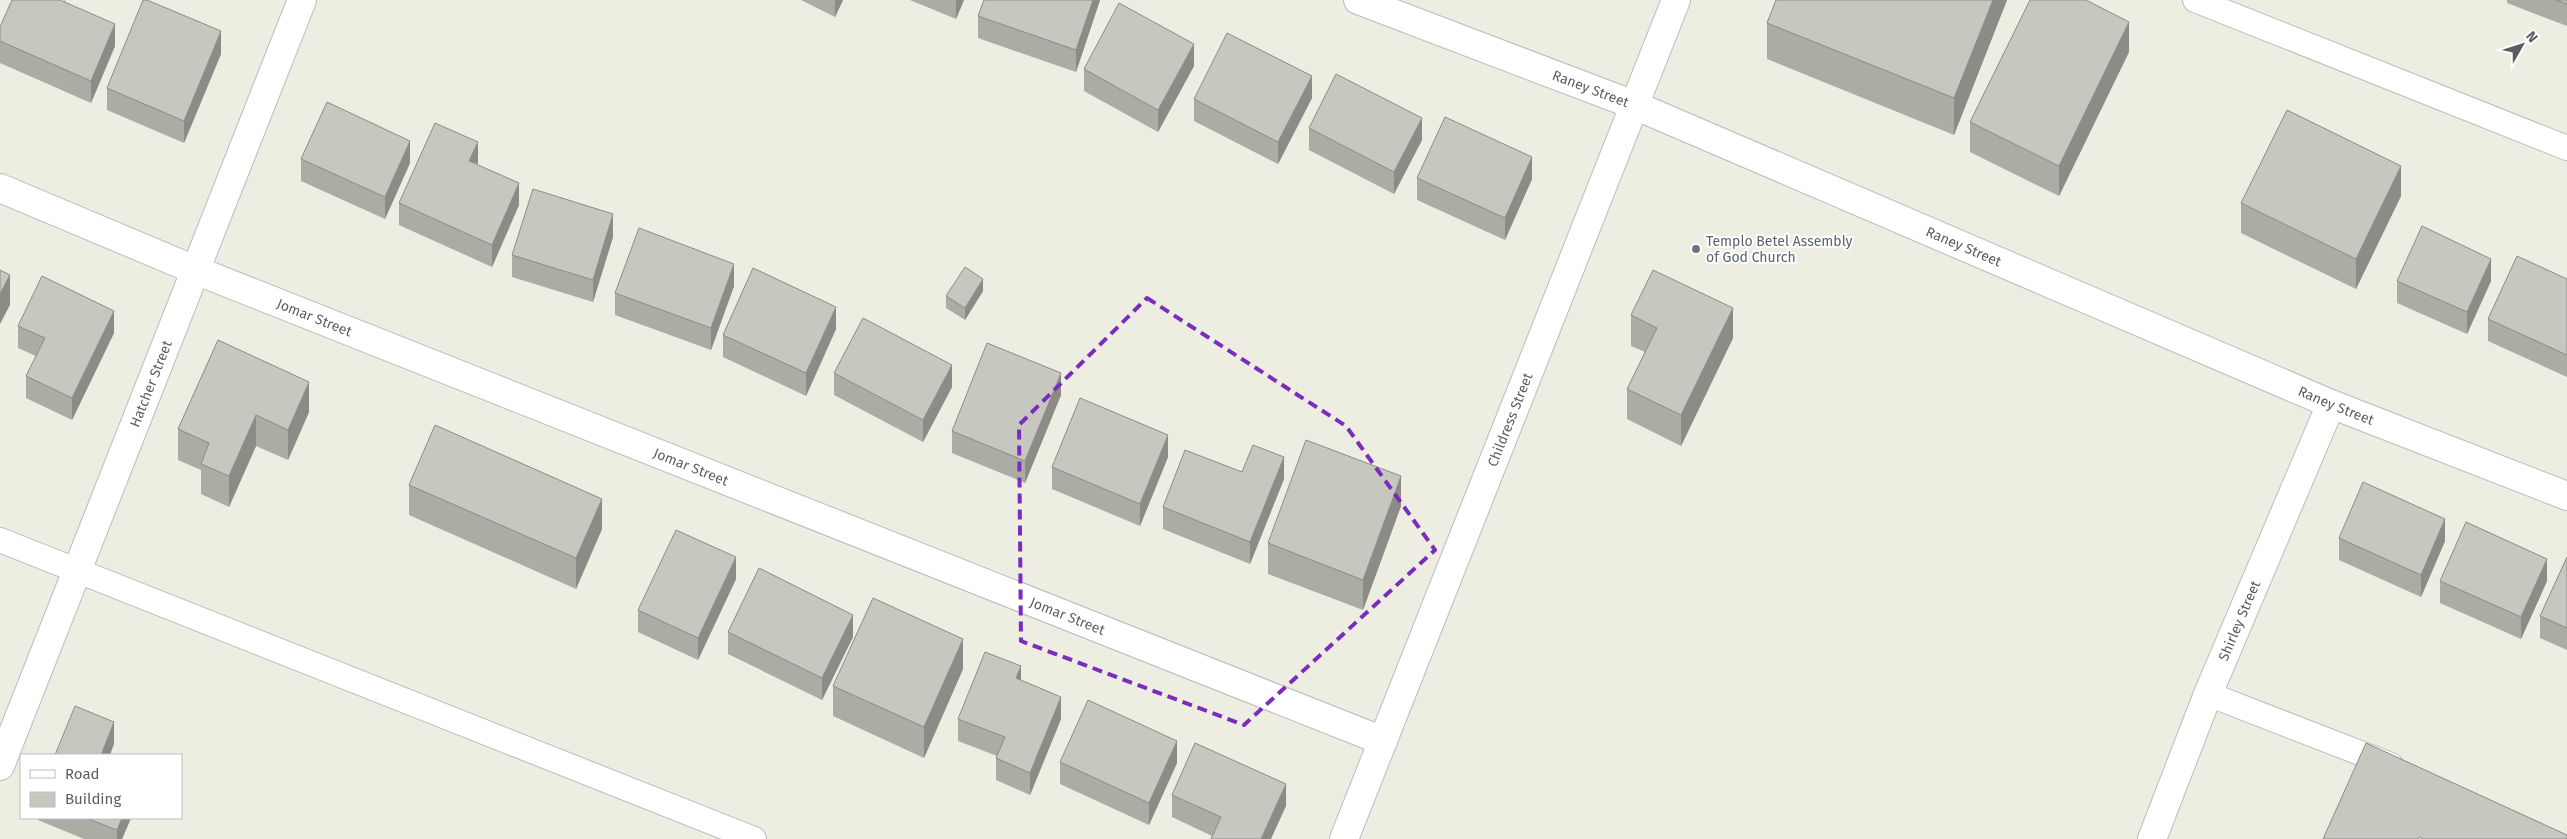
<svg xmlns="http://www.w3.org/2000/svg" width="2567" height="839" font-family="'Fira Sans',sans-serif">
  <style>
    .lines { fill: none; stroke-linecap: round; stroke-linejoin: round }
    .service-casing { stroke: #babbc1; stroke-width: 26 }
    .minor-casing { stroke: #babbc1; stroke-width: 30 }
    .service { stroke: #fff; stroke-width: 24 }
    .minor { stroke: #fff; stroke-width: 28 }
    .wall { fill: #acaba4 }
    .shaded-wall { fill: #8c8b86 }
    .building { fill: #c8c7bf; stroke: #8c8b86 }
    .marked { fill: none; stroke: #7b2cbf; stroke-width: 4; stroke-dasharray: 10 6; stroke-linejoin: round }
    .worship-dot { fill: #6b7280; stroke: #fff; stroke-width: 2 }
    .labels { text-anchor: middle; stroke-width: 4; stroke-linejoin: round; paint-order: stroke }
    .street-label { font-size: 14px; fill: #5b5d63; stroke: #fff }
    .worship-label { font-size: 14px; fill: #5b616d; stroke: #fff; text-anchor: start }
  </style>
  <rect width="100%" height="100%" fill="#eeede2"/>
  <g class="lines">
    <defs>
      <path id="service" d="M2195 0 2567 148
        M0 540 754 839
        M2208 694 2391 765"/>
      <g id="minor">
        <path id="s1" d="M1358 0 1634 105 2331 404 2567 496"/>
        <path id="s2" d="M0 188 195 270 1383 741"/>
        <path id="s3" d="M0 766 302 0"/>
        <path id="s4" d="M1344 839 1676 0"/>
        <path id="s5" d="M2152 839 2208 694 2331 404"/>
      </g>
    </defs>
    <use href="#service" class="service-casing"/>
    <use href="#minor" class="minor-casing"/>
    <use href="#service" class="service"/>
    <use href="#minor" class="minor"/>
  </g>
  <path class="wall" d="M66 0 65 2 115 46 91 103 0 63V27Z
    M801 0H843L835 17Z
    M910 0H964L956 19Z
    M984 0H1100L1076 72 978 38V16Z
    M2007 0 1954 135 1767 59V23Z
    M2507 0H2567V26L2507 3Z
    M2129 52 2059 196 1970 152V122Z
    M221 54 184 143 107 110V88Z
    M1194 66 1158 132 1084 91V69Z
    M1312 98 1278 164 1194 121V99Z
    M1309 128 1422 140 1394 194 1309 150Z
    M301 159 410 163 385 219 301 181Z
    M478 165 519 205 492 267 399 225V203Z
    M1417 178 1532 179 1505 240 1417 200Z
    M2401 196 2356 289 2241 233V203Z
    M613 237 593 302 512 277V255Z
    M2567 279V377L2488 341V319Z
    M2397 281H2491L2467 334 2397 303Z
    M734 286 711 350 615 315V293Z
    M983 291 965 320 946 308V296Z
    M1631 315 1733 338 1681 446 1627 419V389L1645 352 1631 346Z
    M18 326 114 333 72 420 26 398V376L36 356 18 348Z
    M836 329 806 396 723 357V335Z
    M218 340 309 412 288 460 256 446 229 507 201 494V470L178 460V429Z
    M834 373 952 387 923 442 834 395Z
    M1061 395 1025 483 952 453V431Z
    M1168 457 1140 526 1052 489V467Z
    M1242 472 1284 479 1250 564 1163 529V507Z
    M409 485 602 529 576 589 409 515Z
    M1401 506 1363 610 1268 574V543Z
    M2339 538 2445 541 2421 597 2339 560Z
    M2567 557V650L2540 638V616Z
    M736 579 698 660 638 632V610Z
    M2440 581H2547L2521 639 2440 603Z
    M728 632 853 637 822 700 728 654Z
    M963 669 924 758 833 716V686Z
    M1021 680 1061 719 1030 795 996 780V758L997 756 958 741V719Z
    M1060 762 1177 763 1149 825 1060 784Z
    M1172 795 1286 806 1212 836 1172 817Z
    M38 818H131L122 839H84L38 820Z"/>
  <path class="shaded-wall" d="M835 0H843L835 17Z
    M956 0H964L956 19Z
    M1093 0H1100L1076 72V50Z
    M1993 0H2007L1954 135V98Z
    M2129 22V52L2059 196V166Z
    M115 24V46L91 103V81Z
    M221 31V54L184 143V121Z
    M1194 44V66L1158 132V110Z
    M1312 76V98L1278 164V142Z
    M1422 118V140L1394 194V172Z
    M410 141V163L385 219V197Z
    M478 142V164L469 161Z
    M1532 157V179L1505 240V218Z
    M2401 166V196L2356 289V259Z
    M519 183V205L492 267V245Z
    M613 214V237L593 302V280Z
    M2491 259V281L2467 334V312Z
    M734 264V286L711 350V328Z
    M10 275V305L0 324V294Z
    M983 279V291L965 320V308Z
    M836 307V329L806 396V373Z
    M1733 308V338L1681 446V415Z
    M114 311V333L72 420V398Z
    M952 365V387L923 442V420Z
    M1061 373V395L1025 483V461Z
    M309 382V412L288 460V430Z
    M256 415V446L229 507V476Z
    M1168 435V457L1140 526V504Z
    M1284 457V479L1250 564V542Z
    M1401 476V506L1363 610V580Z
    M602 499V529L576 589V558Z
    M2445 519V541L2421 597V575Z
    M736 557V579L698 660V638Z
    M2547 559V581L2521 639V617Z
    M853 615V637L822 700V678Z
    M963 639V669L924 758V727Z
    M1021 666V688L1016 678Z
    M1061 697V719L1030 795V773Z
    M114 722V744L110 755H101Z
    M1177 741V763L1149 825V803Z
    M1286 784V806L1271 839H1261Z
    M122 818H131L122 839H117V830Z"/>
  <path class="building" d="M12 0H60L115 24 91 81 0 41V27Z
    M143 0H147L221 31 184 121 107 88Z
    M984 0H1093L1076 50 978 16Z
    M1776 0H1993L1954 98 1767 23Z
    M2030 0H2086L2129 22 2059 166 1970 122Z
    M2556 0H2567V4Z
    M1119 3 1194 44 1158 110 1084 69Z
    M1227 33 1312 76 1278 142 1194 99Z
    M1336 74 1422 118 1394 172 1309 128Z
    M327 102 410 141 385 197 301 159Z
    M2287 110 2401 166 2356 259 2241 203Z
    M1445 117 1532 157 1505 218 1417 178Z
    M435 123 478 142 469 161 519 183 492 245 399 203Z
    M533 189 613 214 593 280 512 255Z
    M2422 226 2491 259 2467 312 2397 281Z
    M639 228 734 264 711 328 615 293Z
    M2517 256 2567 279V355L2488 319Z
    M965 267 983 279 965 308 946 296Z
    M753 268 836 307 806 373 723 335Z
    M0 270 10 275 0 294Z
    M1653 270 1733 308 1681 415 1627 389 1657 328 1631 315Z
    M42 276 114 311 72 398 26 376 45 338 18 326Z
    M863 318 952 365 923 420 834 373Z
    M218 340 309 382 288 430 256 415 229 476 201 464 209 443 178 429Z
    M987 343 1061 373 1025 461 952 431Z
    M1080 398 1168 435 1140 504 1052 467Z
    M435 425 602 499 576 558 409 485Z
    M1306 440 1401 476 1363 580 1268 543Z
    M1253 445 1284 457 1250 542 1163 507 1185 450 1242 472Z
    M2363 482 2445 519 2421 575 2339 538Z
    M2466 522 2547 559 2521 617 2440 581Z
    M676 530 736 557 698 638 638 610Z
    M2567 557V628L2540 616Z
    M759 568 853 615 822 678 728 632Z
    M873 598 963 639 924 727 833 686Z
    M985 652 1021 666 1016 678 1061 697 1030 773 996 758 1005 737 958 719Z
    M1088 700 1177 741 1149 803 1060 762Z
    M75 706 114 722 101 755H55Z
    M1195 743 1286 784 1261 839H1211L1221 817 1172 795Z
    M2366 743 2567 835V839H2423L2419 837 2418 839H2323Z
    M86 818H122L117 830Z"/>
  <path class="marked" d="M1147 298 1346 426 1435 550 1244 725 1021 641 1019 425Z"/>
  <circle class="worship-dot" cx="1696" cy="249" r="5"/>
  <g class="labels">
    <g class="street-label">
      <text dy="5" stroke="none"><textPath href="#s1" startOffset="249">Raney Street</textPath></text>
      <text dy="5" stroke="none"><textPath href="#s1" startOffset="654">Raney Street</textPath></text>
      <text dy="5" stroke="none"><textPath href="#s2" startOffset="340">Jomar Street</textPath></text>
      <text dy="5" stroke="none"><textPath href="#s3" startOffset="411">Hatcher Street</textPath></text>
      <text dy="5" stroke="none"><textPath href="#s1" startOffset="1059">Raney Street</textPath></text>
      <text dy="5" stroke="none"><textPath href="#s4" startOffset="451">Childress Street</textPath></text>
      <text dy="5" stroke="none"><textPath href="#s2" startOffset="745">Jomar Street</textPath></text>
      <text dy="5" stroke="none"><textPath href="#s2" startOffset="1150">Jomar Street</textPath></text>
      <text dy="5" stroke="none"><textPath href="#s5" startOffset="235">Shirley Street</textPath></text>
    </g>
    <g class="worship-label">
      <text x="1706" y="246">Templo Betel Assembly<tspan x="1706" dy="16">of God Church</tspan></text>
    </g>
  </g>
  <rect x="20" y="754" width="162" height="65" fill="#ffffff" stroke="#bdbec1"/>
  <rect x="30" y="770" width="25" height="8" fill="#ffffff" stroke="#bdbec1"/>
  <text x="65" y="779" font-size="15" fill="#5b5d63">Road</text>
  <rect x="30" y="792" width="25" height="15" fill="#c8c7bf" stroke="#bdbec1"/>
  <text x="65" y="804" font-size="15" fill="#5b5d63">Building</text>
  <g transform="translate(2522 45) rotate(51)" stroke="#ffffff" stroke-width="4" paint-order="stroke">
  <path d="M0-4L9 19L0 12L-9 19Z" fill="#5b5d63"/>
  <text y="-8" font-size="14" font-weight="bold" text-anchor="middle" fill="#5b5d63">N</text>
  </g>
</svg>
